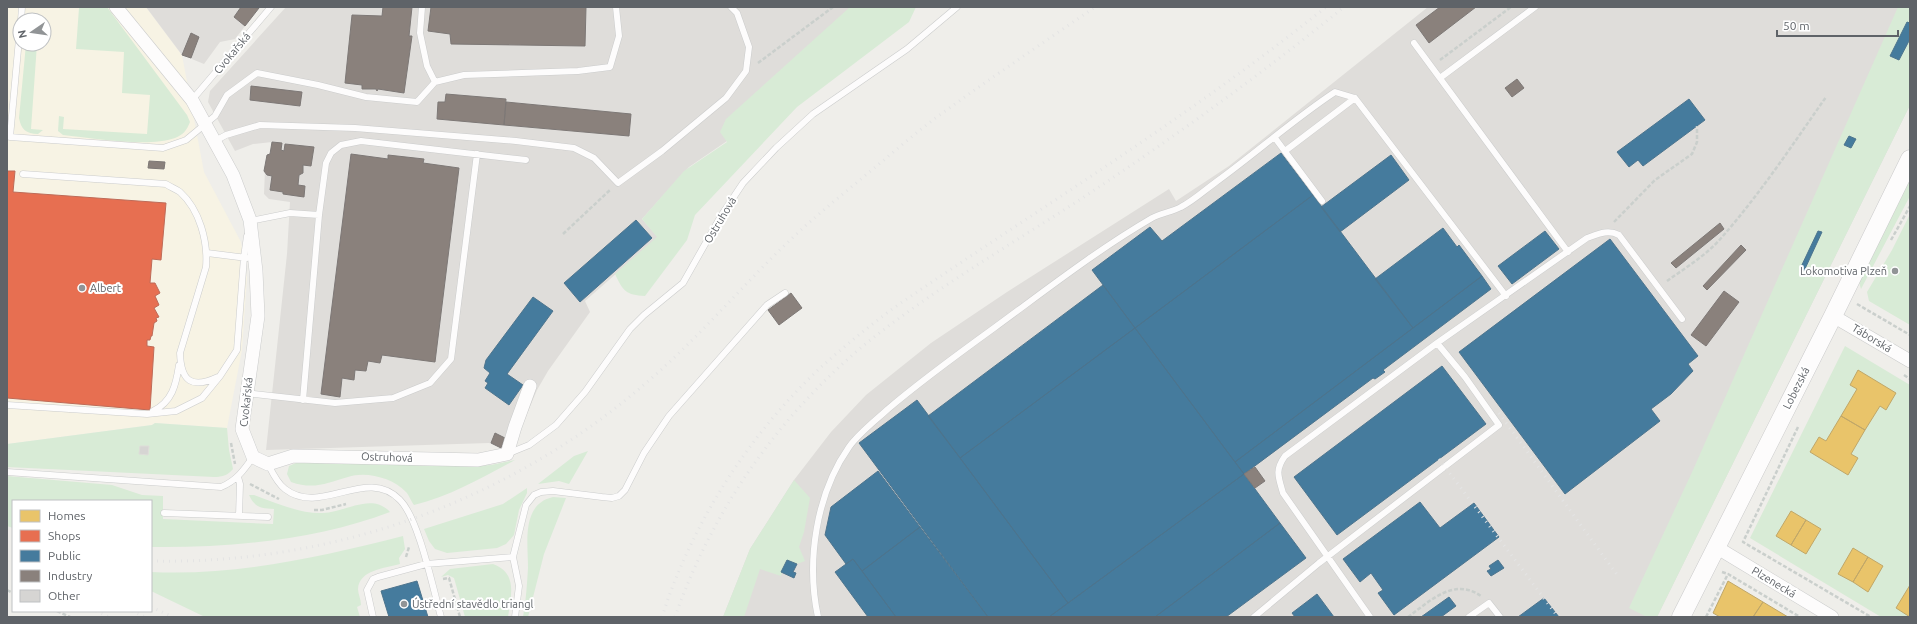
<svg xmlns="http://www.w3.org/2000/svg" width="1917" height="624" font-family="Ubuntu,sans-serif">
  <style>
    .commercial { fill: #f7f3e4; fill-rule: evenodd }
    .industrial { fill: #dfddda }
    .green { fill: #d8ebd6 }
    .homes { fill: #e9c46a; stroke: #c0a769 }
    .shops { fill: #e76f51; stroke: #be6b58 }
    .public { fill: #457b9d; stroke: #4d748d }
    .industry { fill: #8a817c; stroke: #7d7876 }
    .building { fill: #d6d5d3; stroke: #deddd9 }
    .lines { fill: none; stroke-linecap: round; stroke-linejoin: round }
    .lane-casing { stroke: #cbcccc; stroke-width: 7 }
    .street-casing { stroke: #cbcccc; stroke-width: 14 }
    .secondary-casing { stroke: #cacacb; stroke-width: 19 }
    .path { stroke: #cacfcc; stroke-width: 2.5; stroke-dasharray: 4 2; stroke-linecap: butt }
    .lane { stroke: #fdfcfc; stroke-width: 6 }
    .street { stroke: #fdfcfc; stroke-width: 13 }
    .secondary { stroke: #fdfcfc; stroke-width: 18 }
    .rail { stroke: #e4e4e4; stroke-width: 3; stroke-dasharray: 1 5; stroke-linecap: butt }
    .poi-dot { fill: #919496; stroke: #fff; stroke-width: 1.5 }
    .labels { text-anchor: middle; stroke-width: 4; stroke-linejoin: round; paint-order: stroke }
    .street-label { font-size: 11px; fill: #5f6368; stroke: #fff }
    .poi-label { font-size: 11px; fill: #5f6368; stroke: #fff; text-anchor: start }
  </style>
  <rect width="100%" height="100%" fill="#efeeea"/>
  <path class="commercial" d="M7 7H146L182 55 204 172 241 242 247 278 242 350 227 428 155 423 152 425 7 444ZM20 20H44V44H20Z"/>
  <path class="industrial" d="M146 7H260L235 39 220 42 204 64 182 55Z
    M286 7H881L727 141 689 167 642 219 658 237 585 301 590 312 548 371 537 390 521 428 509 425 501 448 489 443 266 450 287 254 290 202 269 199 264 194 265 170 267 155 271 154 272 142 253 144 235 151 208 102 210 91Z
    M1428 7H1910V105L1657 617H723L750 549 794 480 831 432 866 395 931 343 1007 292 1169 189 1176 201 1229 166Z"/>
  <path class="green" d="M68 7H107L187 115 190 122C187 130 183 135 175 138 147 148 94 138 63 135L58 131 59 116 64 117 63 129 147 134 150 95 122 93 124 52 76 49 79 8Z
    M850 7H916L909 22 797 107 695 215 687 240 645 296C626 295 623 291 615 274L657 237 642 219 684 171 727 142 720 132 726 119Z
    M1898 7H1910V105L1657 617H1647L1629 608 1693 470Z
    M26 44H37L31 129 43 130 38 134C26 134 21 129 19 118Z
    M1910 170V196L1861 289 1859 282Z
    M1910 214V325L1869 301 1867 292 1892 250Z
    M1845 346 1910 385V617H1881L1750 538Z
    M155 423 227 428 229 450 233 469C228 475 223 477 214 477L7 467V444L152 425Z
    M588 451 569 484 559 481 538 484 574 456Z
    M515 460C482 478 450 496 414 505 411 501 409 495 406 492 393 478 366 471 348 477 327 483 314 490 291 482L287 474 289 466 296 463 329 461 473 466 491 465Z
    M7 476 112 485 142 495 163 496V519L273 524 274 509C261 508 255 508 249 495H254C276 503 300 514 323 513 346 512 372 492 390 512 317 540 229 548 151 547V501H13V528L7 526Z
    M794 480 810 498 804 532 799 547 805 561 797 564 787 560 781 576 760 569 744 617H723L750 549Z
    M527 488V493L519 510 514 535 506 544 497 548 447 553 435 549 429 541 424 529 503 504Z
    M553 497 566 498 544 554 528 617H523C526 601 527 584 528 568 528 543 521 504 553 497Z
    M403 536 405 549 399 558 400 564C385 568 359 570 358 589 358 594 361 599 361 605L357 607 360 617H205L151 591V572C237 576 320 557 403 536Z
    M493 564C518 573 511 596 508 617H465L454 578 448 575 441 577 450 569Z"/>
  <path class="homes" d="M1858 370 1896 393 1886 410 1880 406 1865 430 1841 416 1857 389 1850 385Z
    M1841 416 1865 430 1851 454 1858 458 1848 475 1810 452 1819 437 1826 441Z
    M1791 511 1806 520 1791 545 1776 536Z
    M1806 520 1821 529 1806 554 1791 545Z
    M1853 548 1868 557 1853 582 1838 574Z
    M1868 557 1883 566 1868 592 1853 582Z
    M1728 581 1763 602 1753 617H1720L1713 613Z
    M1910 585V617L1896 608Z
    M1763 602 1788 617H1753Z"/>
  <path class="shops" d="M7 171H15L13 192 166 203 161 260 152 259 150 283H155L160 293 155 296 159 305 154 308 159 317 156 318 157 321 154 323 152 336H151L150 340H147V346L154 347 150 410 7 398Z"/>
  <path class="public" d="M1907 22 1910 23V39L1899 60 1890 56Z
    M1689 99 1705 120 1643 166 1638 160 1629 167 1617 152Z
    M1849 136 1856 139 1851 148 1844 145Z
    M1281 153 1313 195 1135 328 1092 270 1150 227 1162 241Z
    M1391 155 1409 180 1340 232 1321 207Z
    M1313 195 1413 328 1235 462 1135 328Z
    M636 220 652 238 580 302 564 283Z
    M1443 228 1457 247 1459 245 1482 276 1413 328 1375 279Z
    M1545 231 1559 249 1512 284 1498 266Z
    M1818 231 1822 232 1804 271 1800 269Z
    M1610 239 1698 356 1688 364 1693 371 1671 394 1651 409 1660 421 1565 494 1459 352Z
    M1482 276 1491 289 1383 370 1385 372 1375 379 1373 378 1244 474 1235 462Z
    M1103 285 1135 328 960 458 928 416Z
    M533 297 553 311 507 374 523 385 509 405 485 388 488 383 485 381 490 373 484 368 486 360Z
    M1135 328 1244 474 1068 603 960 458Z
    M1442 366 1486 424 1337 535 1294 477Z
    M917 400 1068 603 1049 617H988L859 443Z
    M878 471 920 527 862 571 853 559 846 564 825 535 831 507Z
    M1244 474 1280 523 1155 617H1049Z
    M1420 502 1440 528 1474 503 1499 537 1394 615 1378 593 1383 590 1371 573 1360 582 1343 559Z
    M1280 523 1306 558 1226 617H1155Z
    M920 527 988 617H896L862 571Z
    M853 559 862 571 896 617H868L835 572Z
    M787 560 797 564 793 572 796 573 794 578 781 572Z
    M1498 560 1504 568 1491 576 1487 571 1491 569 1489 566Z
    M417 581 428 617H389L381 591Z
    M1317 594 1334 617H1295L1292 613Z
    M1449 597 1456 606 1441 617H1421Z
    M1544 598 1559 617H1518Z"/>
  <path class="industry" d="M241 7 259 8 245 26 234 17Z
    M383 7H412L409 36H412L404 93 378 89 377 91 376 89H362V85L345 83 352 15 382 16Z
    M431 7H586L585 46 451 44 450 34 428 31Z
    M1440 7H1476L1429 43 1416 25Z
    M191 33 199 37 191 58 182 55Z
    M1517 79 1524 88 1512 97 1505 88Z
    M251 86 302 92 300 106 250 100Z
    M446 94 506 99 504 125 437 119 438 102H445Z
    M506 102 631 114 629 136 504 125Z
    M272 142 282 143 281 150 284 151 285 144 314 147 311 166 303 165V173L299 175 298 185 305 186 304 197 283 194V192L270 190 272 176 267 175 264 171 267 155 270 154Z
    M351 154 388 159V155L424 159 423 163 459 168 435 362 382 355 380 363 368 361 366 371 355 370 354 380 342 378 340 397 321 394Z
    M149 161 165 162 164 169 148 168Z
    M1720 223 1724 229 1676 268 1671 263Z
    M1741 245 1746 250 1707 290 1703 286Z
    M1724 291 1739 302 1706 346 1691 335Z
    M791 293 802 308 779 325 768 310Z
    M495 433 505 438 501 448 491 443Z
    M1255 467 1265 481 1255 488 1244 474Z"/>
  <path class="building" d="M140 446H149L148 455 139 454Z"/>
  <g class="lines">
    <defs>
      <path id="lane" d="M422 7 420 33 427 66 435 82
        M21 20 22 7
        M20 28 10 137 163 148 186 140 215 116 227 95 257 73 318 85 366 97 417 102 435 82 464 75 578 71 610 67 619 36 616 7
        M1414 43 1568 252
        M1440 78 1535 7
        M192 100 271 7
        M1275 138 1322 201
        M215 141 226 135 260 125 355 128 516 141 574 148 594 158 618 183 662 151 726 98 746 71 749 47 737 13 731 7
        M1285 151 1355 98 1506 296
        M23 174 166 184C170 187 176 189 180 192 200 210 208 242 206 267L180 353C181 382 192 389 218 377
        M250 221 290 213 319 215
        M207 253 247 258
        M246 393 335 403 393 398 430 383 451 359 477 154
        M303 400 319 215 326 163 331 153 341 145 361 141 526 160
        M7 405 147 414 176 411 202 398 220 376 237 350 244 257 247 236
        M153 411C172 402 176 385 179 365
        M507 454 529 445 556 425 585 392 630 329 644 315 683 283 721 216 743 183 776 148 813 114 907 49 957 7
        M268 464C272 472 277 483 285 489 321 517 367 465 400 500 419 519 433 589 441 617
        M7 472 221 487C236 481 244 470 253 457
        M238 477 240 484 239 516
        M164 513 268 517
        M373 617 367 590 373 579 378 577 426 564 513 557
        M515 617 519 586 513 557 526 505 534 495 541 492 553 491 602 497 612 498 619 496 625 490 644 453 669 416 767 305 785 293
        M818 617C806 562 816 494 849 447 859 433 875 421 888 409 922 380 958 354 994 328 1046 290 1097 250 1152 218 1161 213 1172 212 1181 207 1193 201 1205 190 1216 182 1256 153 1294 119 1335 92L1355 98
        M1254 617 1319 563 1499 425 1465 377 1437 343
        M1370 617 1283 493C1278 476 1275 470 1285 456L1437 343 1587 238C1598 234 1608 229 1619 235L1682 319
        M1469 617 1489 603 1500 617"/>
      <path id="street" d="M116 7 192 100 233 175 250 220 256 271 258 316 242 429 253 457 268 464 293 456 478 460 507 454 515 427 530 386
        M1833 316 1910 361
        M1716 547 1832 617"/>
      <path id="secondary" d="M1681 617 1833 316 1910 159"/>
    </defs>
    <use href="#lane" class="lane-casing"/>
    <use href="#street" class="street-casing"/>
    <use href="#secondary" class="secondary-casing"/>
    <path class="path" d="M1440 60 1511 7
      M758 63 833 7
      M1614 222 1655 180 1692 154 1697 142V126
      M563 234 610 190
      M1891 240 1910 206
      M1667 281C1685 268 1707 255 1722 237 1760 194 1793 144 1826 97
      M1857 304 1910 335
      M1904 375 1910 379
      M1798 427 1743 542 1871 617
      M231 443 235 464
      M250 484 279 499
      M314 510H322L346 504
      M406 557 409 547
      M1722 572 1728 574 1800 617
      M443 579 449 578 460 617
      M7 590 13 593
      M57 611 70 617
      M1408 617C1430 601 1454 577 1481 596
      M1706 617 1728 574"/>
    <use href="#lane" class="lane"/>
    <use href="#street" class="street"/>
    <use href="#secondary" class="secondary"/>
    <path class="rail" d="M1499 413 1618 576
      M1439 459 1558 617
      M7 543 13 544
      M7 550 13 552
      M151 561C336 565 516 499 654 376 709 328 755 270 811 221 829 205 848 190 867 174 890 155 913 135 937 117 989 79 1043 43 1095 7
      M7 562 13 564
      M7 574 13 576
      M151 607 173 617
      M96 611 109 617
      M132 611 145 617
      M662 617C691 525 748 436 818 370 842 348 868 327 895 307 1040 208 1189 117 1326 7
      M675 617C712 511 777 418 863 346 933 289 1014 243 1090 193 1177 135 1263 73 1344 7"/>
  </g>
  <g class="poi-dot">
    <circle cx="1895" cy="271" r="4"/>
    <circle cx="82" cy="288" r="4"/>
    <circle cx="404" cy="604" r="4"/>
  </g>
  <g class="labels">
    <g class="street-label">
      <text transform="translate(232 53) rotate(-50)" y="4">Cvokařská</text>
      <text transform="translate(720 220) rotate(-59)" y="4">Ostruhová</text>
      <text transform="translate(1872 338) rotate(31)" y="4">Táborská</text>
      <text transform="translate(1796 388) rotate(-63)" y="4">Lobezská</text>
      <text transform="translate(246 402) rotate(-84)" y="4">Cvokařská</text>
      <text transform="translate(387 457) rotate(2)" y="4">Ostruhová</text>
      <text transform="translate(1774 582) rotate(31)" y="4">Plzenecká</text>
    </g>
    <g class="poi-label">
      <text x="1887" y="275" text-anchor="end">Lokomotiva Plzeň</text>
      <text x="90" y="292">Albert</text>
      <text x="412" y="608">Ústřední stavědlo triangl</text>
    </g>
  </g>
  <rect width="1917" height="624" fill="none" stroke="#5f6368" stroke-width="16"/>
  <rect x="12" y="500" width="140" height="112" fill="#ffffff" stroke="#bfc1c3"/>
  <rect x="20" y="510" width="20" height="12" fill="#e9c46a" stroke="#bfc1c3"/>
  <text x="48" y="520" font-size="12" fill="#5f6368">Homes</text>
  <rect x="20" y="530" width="20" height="12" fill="#e76f51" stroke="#bfc1c3"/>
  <text x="48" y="540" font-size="12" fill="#5f6368">Shops</text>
  <rect x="20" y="550" width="20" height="12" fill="#457b9d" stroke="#bfc1c3"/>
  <text x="48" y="560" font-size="12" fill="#5f6368">Public</text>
  <rect x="20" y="570" width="20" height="12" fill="#8a817c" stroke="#bfc1c3"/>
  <text x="48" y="580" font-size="12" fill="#5f6368">Industry</text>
  <rect x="20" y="590" width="20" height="12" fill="#d6d5d3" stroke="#bfc1c3"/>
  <text x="48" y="600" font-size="12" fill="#5f6368">Other</text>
  <g transform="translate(32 32) rotate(257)"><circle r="19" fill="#ffffff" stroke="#bfc1c3"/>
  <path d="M0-3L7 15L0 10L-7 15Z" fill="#919496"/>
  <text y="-6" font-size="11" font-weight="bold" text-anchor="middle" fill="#5f6368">N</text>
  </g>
  <path d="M1777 30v6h121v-6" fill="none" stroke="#5f6368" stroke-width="2"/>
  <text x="1783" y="30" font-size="12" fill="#5f6368" stroke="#ffffff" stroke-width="3" paint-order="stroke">50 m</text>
</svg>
